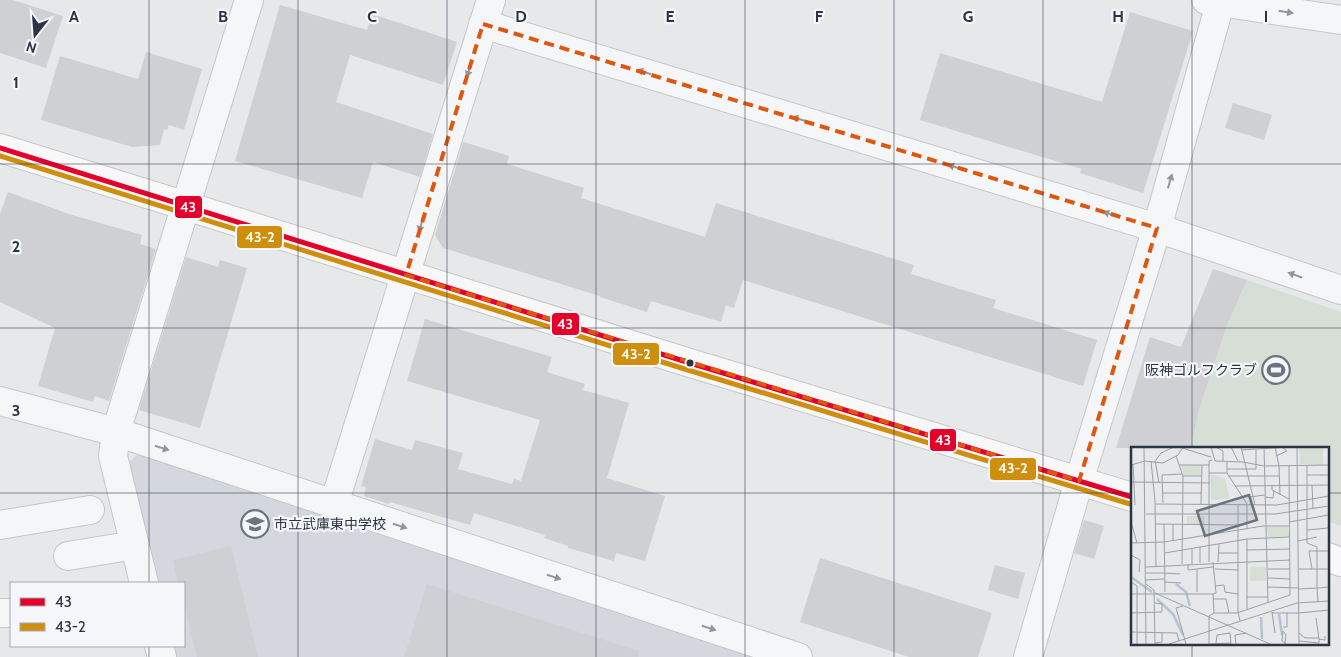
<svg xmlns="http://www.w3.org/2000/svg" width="1341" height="657" font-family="Cabin,'Noto Sans JP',sans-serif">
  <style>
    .built { fill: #d4d7dd }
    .green { fill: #d6ded6 }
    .building { fill: #ced0d3 }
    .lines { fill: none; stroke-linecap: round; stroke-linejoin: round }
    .street-casing { stroke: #c4c6c8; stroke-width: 30 }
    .secondary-casing { stroke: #c4c6c8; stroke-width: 30 }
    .street { stroke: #f5f6f7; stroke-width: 28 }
    .secondary { stroke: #f8f8f8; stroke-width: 28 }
    .bus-1-casing { stroke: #f4f6f9; stroke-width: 9 }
    .bus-2-casing { stroke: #f4f6f9; stroke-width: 9 }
    .bus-1 { stroke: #e4002b; stroke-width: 5 }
    .bus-2 { stroke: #ce8f0e; stroke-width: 5 }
    .oneway { fill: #90959e }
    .marked { fill: none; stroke: #df570f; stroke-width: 4; stroke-dasharray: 10 6; stroke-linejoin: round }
    .grid { fill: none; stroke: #2b3445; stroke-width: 1; stroke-opacity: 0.55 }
    .bus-dot { fill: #2b3445; stroke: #f4f6f9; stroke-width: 2 }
    .labels { text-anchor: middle; stroke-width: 4.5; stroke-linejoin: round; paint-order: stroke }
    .poi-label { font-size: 14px; fill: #2b3445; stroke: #f4f6f9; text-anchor: end }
    .inset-river { fill: none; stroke: #b4c4d5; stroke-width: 2.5 }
    .inset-road { fill: none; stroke: #9ba0a8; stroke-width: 1 }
    .view { fill: #6c737f; fill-opacity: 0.15; stroke: #6c737f; stroke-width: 2.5 }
    .inset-edge { fill: none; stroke: #2b3445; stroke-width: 2.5 }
    .grid-label { font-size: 16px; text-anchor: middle; font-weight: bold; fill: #2b3445; stroke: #f4f6f9; stroke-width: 4.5; stroke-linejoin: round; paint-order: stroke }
    .line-badge { stroke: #f4f6f9; stroke-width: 2 }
    .badge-label { font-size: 14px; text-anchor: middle; font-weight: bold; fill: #fff }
  </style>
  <rect width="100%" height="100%" fill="#e6e8ea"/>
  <path class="built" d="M142 450 778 657H172L169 646H184V583H154L126 465Z"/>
  <path class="green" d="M1247 280 1341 312V526L1327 521V448H1191L1198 413 1226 328Z"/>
  <path class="building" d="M0 0H13L63 16 46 68 0 53Z
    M280 5 367 30 372 14 457 42 443 85 350 55 336 102 433 134 420 177 373 162 362 198 235 161Z
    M1130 12 1193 31 1143 193 1080 173 1082 169 920 120 940 53 1102 102Z
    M146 52 202 69 184 130 169 125 167 130 164 129 160 145 132 147 41 120 60 56 138 79Z
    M1233 103 1272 115 1264 140 1225 128Z
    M464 142 509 156 507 164 584 188 581 198 705 237 716 203 914 265 911 274 996 300 993 308 1097 340 1083 386 743 280 734 308 726 305 721 322 651 301 647 312 600 297V296L443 248 435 235 463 143Z
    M8 192 69 214 142 235 140 244 156 249 109 401 95 396 93 402 38 386 55 328 0 302V214Z
    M186 257 218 267 220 260 247 268 200 428 139 410Z
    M1213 269 1247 280 1226 328 1198 413 1191 448H1116L1150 337 1181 347Z
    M425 319 552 357 547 372 585 384 583 390 629 403 607 478 665 496 645 561 616 553 614 561 568 548V546L544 538 545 535 474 513 470 525 390 502 389 504 364 496 366 487 361 486 375 439 412 450 415 440 463 453 458 469 512 484 514 479 521 481 540 420 407 381Z
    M1084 520 1104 526 1094 559 1074 553Z
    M231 546 258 657H197L184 604V583H178L173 560Z
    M820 558 992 613 978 657H909L800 622Z
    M995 565 1025 573 1018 599 988 590Z
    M427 584 639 651 638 657H404Z"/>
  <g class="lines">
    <defs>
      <path id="street" d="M1206 0 1341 20
        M483 24 1157 228 1341 290
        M0 401 116 432 798 657
        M334 504 491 0
        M0 525 90 510
        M68 556 135 545
        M144 583 113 456 116 432 249 0
        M0 613H7
        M159 646 162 657
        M1028 657 1079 481 1157 228 1221 0"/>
      <path id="secondary" d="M0 148 690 363 1132 497
        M1327 557 1341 562"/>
    </defs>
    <use href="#street" class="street-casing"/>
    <use href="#secondary" class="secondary-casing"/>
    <use href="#street" class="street"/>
    <use href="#secondary" class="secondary"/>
    <defs>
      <path id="bus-1" d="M0 148 690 363 1132 497"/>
      <path id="bus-2" d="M0 156 688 370 1130 504"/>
    </defs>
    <use href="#bus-1" class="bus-1-casing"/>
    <use href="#bus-2" class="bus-2-casing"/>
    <use href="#bus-1" class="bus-1"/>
    <use href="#bus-2" class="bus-2"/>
  </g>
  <defs><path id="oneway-solid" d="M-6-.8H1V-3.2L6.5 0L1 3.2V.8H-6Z" transform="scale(1.25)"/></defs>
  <g class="oneway">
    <use href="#oneway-solid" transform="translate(1286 12) rotate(9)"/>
    <use href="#oneway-solid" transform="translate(469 70) rotate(107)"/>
    <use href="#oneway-solid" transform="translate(644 72) rotate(-163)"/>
    <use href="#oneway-solid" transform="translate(799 119) rotate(-163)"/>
    <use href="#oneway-solid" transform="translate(955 167) rotate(-163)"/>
    <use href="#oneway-solid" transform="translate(1170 181) rotate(-74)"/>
    <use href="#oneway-solid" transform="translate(1110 214) rotate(-163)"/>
    <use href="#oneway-solid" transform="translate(421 225) rotate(107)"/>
    <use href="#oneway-solid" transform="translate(1295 275) rotate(-161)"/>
    <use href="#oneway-solid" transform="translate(162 448) rotate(18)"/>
    <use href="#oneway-solid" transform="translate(400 526) rotate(18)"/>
    <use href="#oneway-solid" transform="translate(554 577) rotate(18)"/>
    <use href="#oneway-solid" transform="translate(709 628) rotate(18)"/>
  </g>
  <path class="marked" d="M483 24 1157 228 1079 481 406 275Z"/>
  <path class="grid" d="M149 0V583M298 0V657M447 0V657M596 0V657M745 0V657M894 0V657M1043 0V657M1192 0V448M0 164H1341M0 328H1341M0 493H1132M1327 493H1341M1192 643V657M149 646V657"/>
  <defs>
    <symbol id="stadium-ring" viewBox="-11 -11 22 22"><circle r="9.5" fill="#f4f6f9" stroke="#6c737f" stroke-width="1.5"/><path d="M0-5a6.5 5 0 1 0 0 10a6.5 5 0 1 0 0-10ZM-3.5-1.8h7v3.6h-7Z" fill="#6c737f"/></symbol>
    <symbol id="school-ring" viewBox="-11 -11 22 22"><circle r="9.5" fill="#f4f6f9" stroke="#6c737f" stroke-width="1.5"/><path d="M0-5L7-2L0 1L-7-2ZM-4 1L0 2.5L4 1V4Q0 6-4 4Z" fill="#6c737f"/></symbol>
  </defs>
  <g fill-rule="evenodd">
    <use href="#stadium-ring" x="1260" y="354" width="32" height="32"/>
    <use href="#school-ring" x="239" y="508" width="32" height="32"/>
  </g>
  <circle class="bus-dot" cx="690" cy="363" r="4.5"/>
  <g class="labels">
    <g class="poi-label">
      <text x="1257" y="375">阪神ゴルフクラブ</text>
      <text x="274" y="529" text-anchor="start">市立武庫東中学校</text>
    </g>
  </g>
  <g transform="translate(1131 447)">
    <rect width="198" height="198" fill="#e6e8ea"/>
    <path d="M168 0H192V18L169 17ZM69 18 70 28H53L50 19ZM79 27 94 32 99 52 80 53ZM56 69H74V77H56ZM136 80H157L158 89 137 91ZM119 120H135V134H119Z" fill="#d6ded6"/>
    <path class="inset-river" d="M0 130 21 145M45 137 55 145 59 159M26 152 42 167 52 188M148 167 151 188M130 170 131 192"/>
    <path class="inset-road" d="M13 0 15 197M80 0 84 14 112 15 133 19 198 18M85 0 92 4V14M100 0 107 14M110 0 124 58M133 0 137 156M144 0 148 19 149 48M166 0 168 197M51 1 80 10M110 3 157 0M45 9 52 29 51 117M145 9 156 4 152 1M24 13 28 36M25 13 30 6 43 0M20 14 24 54 25 119M96 14V26L116 57V81M2 17 4 58M0 18 14 14 32 16 47 8 52 0M48 18H78M176 19V96L186 100V141L198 140M96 22H125V3M78 26H96M176 28H198M52 29H70M97 29H148M0 35 78 36M141 38V43L158 52M181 38 182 61M104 39 198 38M32 46H70M118 50 134 48M134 50 142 51 143 44M32 56 31 28 51 27M24 57 146 58 198 49M70 57 71 18M107 58V165L109 174M15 67H144L198 59M158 75 198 68M24 77 107 78M33 77 34 145M1 78 6 96M176 83 197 81 198 77M42 94V77M167 94 186 90M0 96 33 95 132 79H158M69 100V116M116 103 159 102M34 106 116 92 158 90M87 106H107M0 108 9 113 8 125M78 115V14L81 13M87 115 88 97M57 117V123L82 120M61 117V101M15 120 159 113M84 122 107 123M137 122H159M168 122H198M181 122 178 104H198M15 126H32M32 126 49 127M137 131 159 132M15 133 33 132M0 135 6 139V197M33 135 50 136M15 137 23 143 24 197M84 139 93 138 94 145 107 147M137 140 168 141M168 142 186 141 187 155M66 145V123M24 146 139 197M0 147H82M116 150H137M82 152H95L98 166M52 159 45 161 55 197M116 162V92M141 165 144 186M0 166 31 165V157L24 156M83 166H106L159 148 158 19M141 166H168M168 166 198 163M185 171 188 192M152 180H156V166M0 185 46 186 48 194M168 186 174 191H188M168 194 188 196V192L194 193V189M24 196 31 195V185M85 196 86 188 99 186 100 197M154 196 155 188 152 184 151 194 155 197M38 197 166 156 198 154M78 197V169L83 166 82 147 85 146 82 115M78 197 100 196M105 197 104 188 115 186"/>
    <path class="view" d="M118 48 126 73 74 89 66 64Z"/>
    <rect width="198" height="198" class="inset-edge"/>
  </g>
  <g class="grid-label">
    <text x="74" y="22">A</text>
    <text x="223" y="22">B</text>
    <text x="372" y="22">C</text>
    <text x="521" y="22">D</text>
    <text x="670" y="22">E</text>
    <text x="819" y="22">F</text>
    <text x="968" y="22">G</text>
    <text x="1118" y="22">H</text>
    <text x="1266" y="22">I</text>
    <text x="16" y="88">1</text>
    <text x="16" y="252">2</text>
    <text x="16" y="416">3</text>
  </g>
  <g class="line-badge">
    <rect x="174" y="195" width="29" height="24" rx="5" fill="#e4002b"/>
    <rect x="236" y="225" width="47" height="24" rx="5" fill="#ce8f0e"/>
    <rect x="551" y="312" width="29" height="24" rx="5" fill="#e4002b"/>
    <rect x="612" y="342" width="48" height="24" rx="5" fill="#ce8f0e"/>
    <rect x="929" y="428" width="28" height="24" rx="5" fill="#e4002b"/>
    <rect x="989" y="457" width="48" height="24" rx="5" fill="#ce8f0e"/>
  </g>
  <g class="badge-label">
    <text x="188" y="212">43</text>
    <text x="260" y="242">43-2</text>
    <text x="565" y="329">43</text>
    <text x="636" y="359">43-2</text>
    <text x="943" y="445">43</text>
    <text x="1013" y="473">43-2</text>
  </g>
  <rect x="10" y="582" width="175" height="65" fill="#f4f6f9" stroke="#a4a8b1"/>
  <rect x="20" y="598" width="25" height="8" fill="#e4002b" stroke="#a4a8b1"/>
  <text x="55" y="607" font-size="15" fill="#2b3445">43</text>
  <rect x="20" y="623" width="25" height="8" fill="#ce8f0e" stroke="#a4a8b1"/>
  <text x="55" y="632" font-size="15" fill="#2b3445">43-2</text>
  <g transform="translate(35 35) rotate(197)" stroke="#f4f6f9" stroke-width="4" paint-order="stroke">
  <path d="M0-4L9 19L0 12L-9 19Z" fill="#2b3445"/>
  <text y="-8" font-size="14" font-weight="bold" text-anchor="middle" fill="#2b3445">N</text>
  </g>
</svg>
